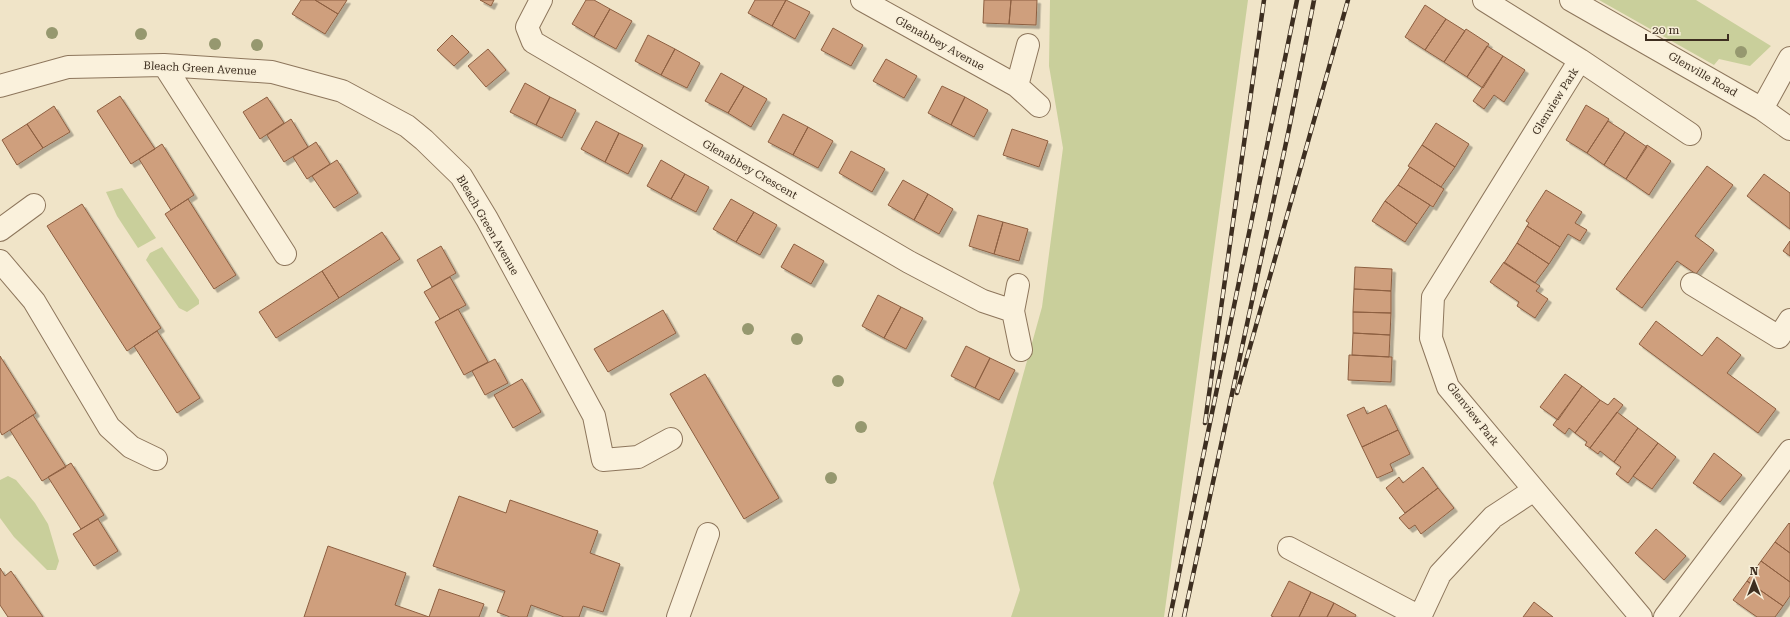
<svg xmlns="http://www.w3.org/2000/svg" width="1790" height="617" font-family="'Roboto Serif',serif">
  <style>
    .green { fill: #c9cf9b }
    .building { fill: #cf9f7d; stroke: #8d5f41; filter: url(#shadow) }
    .lines { fill: none; stroke-linecap: round; stroke-linejoin: round }
    .minor-casing { stroke: #8d765c; stroke-width: 24 }
    .minor { stroke: #faf1dc; stroke-width: 22 }
    .rail-casing { stroke: #3d2e20; stroke-width: 4.5 }
    .rail { stroke: #f7eed8; stroke-width: 3; stroke-dasharray: 9; stroke-linecap: butt }
    .tree { fill: #96986f }
    .labels { text-anchor: middle; stroke-width: 3; stroke-linejoin: round; paint-order: stroke }
    .street-label { font-size: 11px; fill: #3d2e20; stroke: #f7eed8 }
  </style>
  <defs>
    <filter id="shadow"><feDropShadow dx="3.5" dy="3.5" stdDeviation="0" flood-color="#0004"/></filter>
  </defs>
  <rect width="100%" height="100%" fill="#f0e4c8"/>
  <path class="green" d="M1050 0H1248L1164 617H1011L1020 590 993 483 1042 307 1063 148 1049 66Z
    M1599 0H1696L1771 46 1750 66 1719 59 1714 65Z
    M122 188 156 238 138 248 117 216 106 192Z
    M162 247 199 300V304L187 312 179 308 146 260 150 253Z
    M8 476 16 480 35 503 48 524 59 561 56 570H47L14 537 0 518V480Z"/>
  <path class="building" d="M301 0H315L338 14 325 34 292 14Z
    M315 0H347L338 14Z
    M480 0H494L491 6Z
    M586 0H594L610 9 594 37 572 24Z
    M755 0H786L772 26 748 13Z
    M786 0 810 12 795 39 772 26Z
    M984 0H1011L1009 24 983 23Z
    M1011 0H1037L1036 25 1009 24Z
    M1425 5 1446 19 1425 50 1405 37Z
    M610 9 632 21 616 49 594 37Z
    M1446 19 1465 31 1444 62 1425 50Z
    M833 28 863 45 851 66 821 50Z
    M1466 29 1489 44 1467 77 1444 62Z
    M452 35 469 52 454 66 437 50Z
    M648 35 675 49 661 75 635 61Z
    M1487 46 1503 56 1483 88 1467 77Z
    M488 49 506 70 486 87 468 66Z
    M675 49 700 63 687 88 661 75Z
    M1503 56 1525 70 1504 102 1494 95 1484 109 1473 101Z
    M886 59 917 76 904 98 873 81Z
    M721 73 744 86 728 113 705 101Z
    M525 83 550 97 536 125 510 112Z
    M744 86 767 99 751 127 728 113Z
    M942 86 965 97 951 125 928 113Z
    M120 96 155 149 131 164 97 111Z
    M267 97 284 123 260 139 243 112Z
    M550 97 576 110 562 138 536 125Z
    M965 97 988 110 974 137 951 125Z
    M1586 105 1609 119 1587 153 1566 140Z
    M54 106 70 132 43 148 27 124Z
    M783 114 808 127 793 155 768 142Z
    M291 119 308 147 284 162 267 135Z
    M596 121 619 133 605 162 581 149Z
    M1608 121 1625 132 1604 165 1587 153Z
    M1436 123 1469 144 1455 167 1422 145Z
    M27 124 43 148 17 165 2 140Z
    M808 127 833 141 818 168 793 155Z
    M1012 129 1048 141 1039 167 1003 155Z
    M1625 132 1647 147 1626 179 1604 165Z
    M619 133 643 145 628 174 605 162Z
    M316 142 330 164 307 179 293 157Z
    M162 144 194 195 171 210 139 159Z
    M1422 145 1455 167 1441 187 1408 166Z
    M1647 145 1671 161 1649 195 1626 179Z
    M851 151 885 169 872 192 839 173Z
    M337 160 358 193 334 208 312 176Z
    M661 160 685 174 671 199 647 186Z
    M1707 166 1733 185 1695 236 1714 250 1696 274 1677 261 1642 308 1616 289Z
    M1410 167 1444 189 1433 207 1398 185Z
    M685 174 709 187 696 212 671 199Z
    M1764 174 1790 193V229L1747 196Z
    M903 180 928 194 914 220 888 205Z
    M1398 185 1430 205 1417 224 1385 201Z
    M1546 190 1582 212 1575 223 1587 230 1580 241 1568 234 1560 247 1527 226 1529 223 1526 221Z
    M928 194 953 209 939 234 914 220Z
    M188 199 236 275 214 289 165 214Z
    M731 199 754 212 736 242 713 229Z
    M1385 201 1417 224 1405 242 1372 221Z
    M82 204 161 328 127 351 47 226Z
    M754 212 777 225 760 255 736 242Z
    M978 215 1003 222 994 254 969 246Z
    M1003 222 1028 229 1019 261 994 254Z
    M1527 226 1560 247 1549 264 1517 243Z
    M382 232 400 259 339 298 322 271Z
    M1790 241V256L1783 251Z
    M1517 243 1549 264 1535 283 1504 263Z
    M794 244 824 261 811 284 781 267Z
    M441 246 456 273 432 287 417 260Z
    M1504 262 1540 286 1536 291 1548 299 1535 318 1517 306 1519 302 1490 282Z
    M1355 267 1392 269 1391 291 1354 289Z
    M322 271 339 298 276 338 259 312Z
    M450 277 466 305 440 319 424 292Z
    M1354 289 1391 291V313L1353 312Z
    M878 295 901 307 884 338 862 326Z
    M901 307 923 318 906 349 884 338Z
    M458 309 488 362 464 375 435 322Z
    M663 310 676 333 608 372 594 349Z
    M1353 312 1391 313 1390 335 1353 333Z
    M1656 321 1702 356 1717 337 1741 355 1727 373 1776 409 1758 433 1639 344Z
    M157 331 200 398 177 413 134 346Z
    M1353 333 1390 335 1389 357 1352 355Z
    M966 346 990 358 975 388 951 376Z
    M1349 355 1392 357 1391 382 1348 380Z
    M0 356 36 413 2 435 0 431Z
    M990 358 1015 370 999 400 975 388Z
    M495 359 508 383 485 395 472 371Z
    M705 374 779 498 744 519 670 394Z
    M1565 374 1582 386 1558 420 1540 407Z
    M522 379 541 412 513 428 494 395Z
    M1582 386 1600 400 1575 433 1569 428 1565 434 1553 425Z
    M1614 398 1623 405 1590 448 1585 445 1587 442 1575 433 1600 400 1608 405Z
    M1386 405 1398 430 1362 447 1347 415 1364 407 1367 414Z
    M1617 412 1638 428 1614 462 1600 451 1598 454 1590 448Z
    M33 415 66 467 42 481 10 430Z
    M1638 428 1658 443 1628 483 1616 474 1621 467 1614 462Z
    M1398 430 1410 454 1390 464 1393 471 1377 478 1362 447Z
    M1658 443 1676 457 1652 489 1633 476Z
    M1714 453 1742 475 1720 502 1693 483Z
    M71 463 104 515 81 529 48 477Z
    M1423 467 1438 488 1405 513 1386 488 1399 477 1403 483Z
    M1438 488 1454 508 1421 534 1415 525 1409 529 1399 518Z
    M459 496 506 513 510 500 598 531 590 553 620 564 603 612 583 606 579 617H564L531 605 527 617H510L497 612 505 591 433 566Z
    M98 519 118 551 94 566 73 534Z
    M1789 523 1790 524V553L1775 542Z
    M1656 529 1686 556 1664 580 1635 553Z
    M1775 542 1790 553V582L1761 561Z
    M328 546 406 573 395 605 429 617 439 589 484 604 479 617H304Z
    M1761 561 1790 582V596L1783 606 1747 581Z
    M0 568 5 576 11 571 43 617H8L0 605Z
    M1289 581 1311 592 1299 617H1274L1271 616Z
    M1747 581 1783 606 1775 617H1757L1733 600Z
    M1311 592 1334 603 1327 617H1299Z
    M1534 602 1553 617H1523Z
    M1334 603 1356 615 1355 617H1327Z"/>
  <g class="lines">
    <defs>
      <path id="minor" d="M541 0 527 27 533 42 909 262 983 301 1013 311
        M862 0 1017 86 1039 106
        M1484 0 1580 60 1690 134
        M1571 0 1762 109 1790 129
        M1580 60 1433 297 1431 338 1448 387 1641 617
        M164 65 285 254
        M0 86 68 67 164 65 272 72 342 91 407 126 424 140 461 176 487 219 594 416 603 460 638 457 671 439
        M1017 86 1028 45
        M1762 109 1790 58
        M0 230 34 205
        M0 261 34 301 109 427 131 447 156 459
        M1692 284 1779 337 1790 320
        M1018 285 1013 311 1021 350
        M1289 548 1420 617 1440 574 1493 517 1534 490
        M678 617 708 534
        M1665 617 1790 451"/>
    </defs>
    <use href="#minor" class="minor-casing"/>
    <use href="#minor" class="minor"/>
    <defs>
      <path id="rail" d="M1237 393 1348 0
        M1205 423 1264 0
        M1170 617 1297 0
        M1184 617 1289 129 1314 0"/>
    </defs>
    <use href="#rail" class="rail-casing"/>
    <use href="#rail" class="rail"/>
  </g>
  <g class="tree">
    <circle cx="52" cy="33" r="6"/>
    <circle cx="141" cy="34" r="6"/>
    <circle cx="215" cy="44" r="6"/>
    <circle cx="257" cy="45" r="6"/>
    <circle cx="1741" cy="52" r="6"/>
    <circle cx="748" cy="329" r="6"/>
    <circle cx="797" cy="339" r="6"/>
    <circle cx="838" cy="381" r="6"/>
    <circle cx="861" cy="427" r="6"/>
    <circle cx="831" cy="478" r="6"/>
  </g>
  <g class="labels">
    <g class="street-label">
      <text transform="translate(940 43) rotate(29)" y="4">Glenabbey Avenue</text>
      <text transform="translate(200 68) rotate(3)" y="4">Bleach Green Avenue</text>
      <text transform="translate(1703 74) rotate(30)" y="4">Glenville Road</text>
      <text transform="translate(1555 101) rotate(-58)" y="4">Glenview Park</text>
      <text transform="translate(750 169) rotate(30)" y="4">Glenabbey Crescent</text>
      <text transform="translate(488 225) rotate(60)" y="4">Bleach Green Avenue</text>
      <text transform="translate(1473 414) rotate(52)" y="4">Glenview Park</text>
    </g>
  </g>
  <g transform="translate(1754 581)" stroke="#f7eed8" stroke-width="3" paint-order="stroke">
  <path d="M0-3L7 15L0 10L-7 15Z" fill="#3d2e20"/>
  <text y="-6" font-size="11" font-weight="bold" text-anchor="middle" fill="#3d2e20">N</text>
  </g>
  <path d="M1646 34v6h82v-6" fill="none" stroke="#3d2e20" stroke-width="2"/>
  <text x="1652" y="34" font-size="12" fill="#3d2e20" stroke="#f7eed8" stroke-width="3" paint-order="stroke">20 m</text>
</svg>
